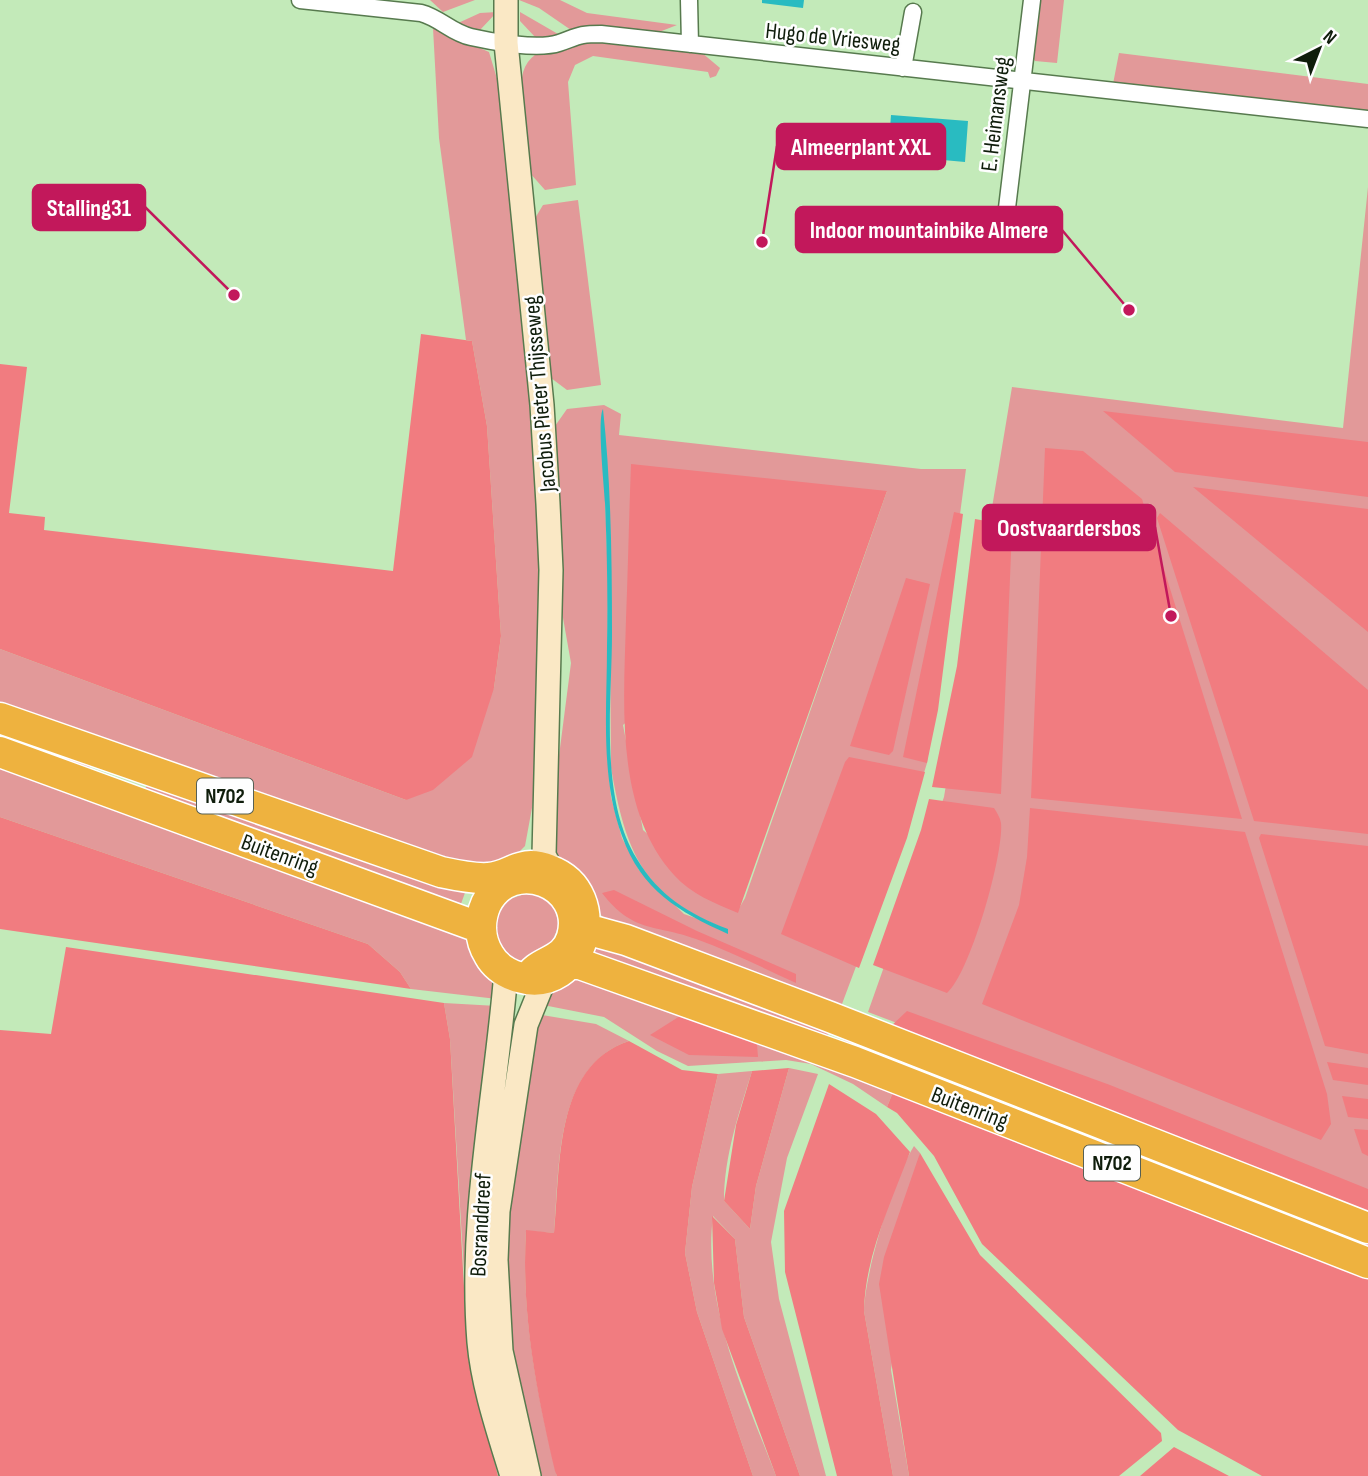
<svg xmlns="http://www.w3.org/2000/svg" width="1368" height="1476" font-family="'Sofia Sans Condensed',sans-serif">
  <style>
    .green { fill: #e29999; fill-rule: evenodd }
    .forest { fill: #f17c80 }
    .water { fill: #29bbc1 }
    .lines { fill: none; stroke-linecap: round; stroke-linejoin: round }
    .street-casing { stroke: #577a4e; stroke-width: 19 }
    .secondary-casing { stroke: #577a4e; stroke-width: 26 }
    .highway-casing { stroke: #fff; stroke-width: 33 }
    .street { stroke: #fff; stroke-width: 16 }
    .secondary { stroke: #fae8c5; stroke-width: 23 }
    .highway { stroke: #eeb23f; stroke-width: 30 }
    .labels { text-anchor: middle; stroke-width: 5; stroke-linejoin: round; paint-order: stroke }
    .shield { fill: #fefefe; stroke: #576054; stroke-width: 2 }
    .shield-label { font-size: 21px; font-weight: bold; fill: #0f1d0b }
    .street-label { font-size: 23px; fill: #0f1d0b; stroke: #fefefe }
    .leader { fill: none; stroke: #c2185b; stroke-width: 2.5 }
    .callout-dot { fill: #c2185b; stroke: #fefefe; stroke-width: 2.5 }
    .callout { fill: #c2185b; stroke: #c2185b; stroke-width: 2.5 }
    .callout-label { font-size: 24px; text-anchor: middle; font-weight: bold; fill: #fff }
  </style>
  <rect width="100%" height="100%" fill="#c3eab9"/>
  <path class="green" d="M430 0H475L443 12Z
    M519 0H560L587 13 677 25 654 34 588 26 571 30 539 8Z
    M1037 0H1064L1057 63 1035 61 1030 54Z
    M497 12 480 30 456 24 480 13Z
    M520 12 558 34 550 39 536 38 520 21Z
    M433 28 489 52 498 82 536 422 541 610 536 786 525 846 509 862 453 866 0 705V649L406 800 494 688 501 636 487 426 472 341 466 340 439 138Z
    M598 40 701 52 720 68 716 76 710 78 708 72 593 56 575 65 568 82 576 185 545 190 529 172 522 78C526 44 569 42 598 40Z
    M1119 53 1368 84V115L1113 84Z
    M1368 187V1202L868 1012 944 797 1012 387 1343 428Z
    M578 200 601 385 567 390 551 378 534 220 543 205Z
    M604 405 621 414 619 435 921 469H966L927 763 904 838 839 1012 606 920 592 906 562 864 556 854 554 833 556 779 571 663 560 601 555 426 567 409ZM602 409 609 508 611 768C626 853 643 897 727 929L684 914 639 870 622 838 611 797 607 753 608 582ZM887 491 745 898 737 912 643 830 623 725Z
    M0 725 94 757 87 774 0 744Z
    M0 763 457 924 495 977 497 999 411 989 400 972 368 944 0 817Z
    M150 777 466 890 458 912 144 792Z
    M533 891 553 903 559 925 550 947 531 954 521 963C494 951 486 921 507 900Z
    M593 935 832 1023 825 1042 586 959Z
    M575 974 895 1087 887 1107 853 1084 811 1064 786 1060 688 1066 657 1051 604 1017 538 1004 542 993Z
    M444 1003 497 1006 474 1156 464 1273 450 1039Z
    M536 1014 596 1024 629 1041C554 1066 560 1167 554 1233L526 1231C521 1315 537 1394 557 1476H537L522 1423 502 1266Z
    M848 1030 1368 1236V1253L842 1045Z
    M789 1068 818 1074 787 1158 771 1242 779 1299 826 1476H800L744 1317 735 1239 713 1216C702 1305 745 1395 776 1476H753L697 1312 685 1253 692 1187 718 1074 752 1071C739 1113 724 1156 724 1201L750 1229 756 1186Z
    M914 1146 920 1153 891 1370 909 1476H893L864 1311C865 1272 893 1179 914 1146Z"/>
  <path class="forest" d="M421 334 472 341 487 426 501 636 494 688 472 757 433 790 406 800 0 649V364L27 367 9 513 45 517 44 530 393 571Z
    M1103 411 1368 442V497L1175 472Z
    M1045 448 1083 451 1142 499 1242 819 1031 798Z
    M631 464 887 491 738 913C714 903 691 894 674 875 614 809 624 702 626 619 628 568 629 516 631 464Z
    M1193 487 1368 509V632Z
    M954 512 963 514 938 710 927 763 903 757Z
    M1160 513 1368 690V834L1254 821 1157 518Z
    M975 519 1009 525 1012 530 1001 794 932 787 957 666Z
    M906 578 930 584 893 751 889 755 850 746Z
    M849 757 925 772 907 838 859 968 781 934 845 762Z
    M929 799 994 808C997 813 1000 817 1001 823 1004 854 970 974 947 993L873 965 921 830Z
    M1030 808 1245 832 1327 1094 1331 1124 1321 1140 982 1004 1019 905 1027 857Z
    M0 817 368 944 400 972 411 989 0 929Z
    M1261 834 1368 846V1054L1325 1046 1259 838Z
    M614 890 697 931 796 974V983C763 968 730 951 696 939 654 924 633 933 602 893Z
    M66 947 444 1003 450 1039 468 1358 498 1476H0V1030L51 1034Z
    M907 1011 1110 1085 1368 1189V1216L890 1027Z
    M680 1016 757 1044 758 1057 689 1055 650 1035Z
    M629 1041 682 1070 718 1074 692 1187 685 1253 697 1312 753 1476H557L555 1471C536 1390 521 1313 526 1230L554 1233C561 1167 553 1066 629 1041Z
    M1327 1062 1368 1068V1085L1333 1080Z
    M789 1068 756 1186 750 1229 724 1201 736 1125 752 1071Z
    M829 1084 876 1114 910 1152C891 1203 865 1256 864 1311L893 1476H837L785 1272 784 1211Z
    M895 1087 1368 1275V1476H1262L1178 1430 982 1244 934 1156 897 1113 887 1107Z
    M1342 1096 1368 1099V1119L1348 1117Z
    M1354 1129 1368 1130V1156L1362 1153Z
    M920 1153 980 1255 1161 1433 1162 1441 1119 1476H909L879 1284 884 1257Z
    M712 1216 735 1239 744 1317 800 1476H776L722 1329 714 1283Z
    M1174 1447 1229 1476H1140Z"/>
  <path class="water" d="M762 0H804L803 8 762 3Z
    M891 115 968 121 965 162 888 155Z
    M603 409C611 483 612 559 612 633 612 703 599 797 637 859 659 896 689 914 728 929V934C679 912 641 890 622 836 600 777 607 709 607 647 608 599 607 551 605 503 604 485 597 419 603 409Z"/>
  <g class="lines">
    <defs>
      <path id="street" d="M300 0 421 13C440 18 452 33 471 37 493 42 538 50 559 43 579 36 579 34 601 34L1368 119
        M689 0 690 44
        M903 68 913 12
        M1004 233 1032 0"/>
      <path id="secondary" d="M506 0V43L542 405 548 504 551 570 544 855 552 871
        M506 972C496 1096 469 1217 479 1342 483 1387 499 1433 512 1476
        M529 1476 501 1351 496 1260 498 1211 526 1025 545 978"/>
      <path id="highway" d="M0 718 441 872C455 875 473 879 488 878 512 877 519 858 549 870 613 893 583 997 518 977 506 973 495 966 489 955 479 939 479 920 486 904 511 854 587 883 572 937 564 964 538 959 528 979
        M0 752 481 928
        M574 917 586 929 626 940 830 1017 1368 1228
        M568 964H580L855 1062 1368 1263"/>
    </defs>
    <use href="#street" class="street-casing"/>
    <use href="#secondary" class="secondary-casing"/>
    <use href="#highway" class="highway-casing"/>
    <use href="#street" class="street"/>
    <use href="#secondary" class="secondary"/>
    <use href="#highway" class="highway"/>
  </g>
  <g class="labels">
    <g class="shield">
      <rect x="197" y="778.5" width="56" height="35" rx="5"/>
      <rect x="1084" y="1145.5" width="56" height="35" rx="5"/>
    </g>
    <g class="shield-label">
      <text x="225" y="803">N702</text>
      <text x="1112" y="1170">N702</text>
    </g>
    <g class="street-label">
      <text transform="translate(833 37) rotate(6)" y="8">Hugo de Vriesweg</text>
      <text transform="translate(995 114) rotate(-83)" y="8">E. Heimansweg</text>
      <text transform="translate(539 394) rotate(-95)" y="8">Jacobus Pieter Thijsseweg</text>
      <text transform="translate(280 854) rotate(20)" y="8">Buitenring</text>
      <text transform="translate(970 1107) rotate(21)" y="8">Buitenring</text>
      <text transform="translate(480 1225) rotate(-87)" y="8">Bosranddreef</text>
    </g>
  </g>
  <path class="leader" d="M762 242L777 146M234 295L145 207M1129 310L1062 230M1171 616L1155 527"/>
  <g class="callout-dot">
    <circle cx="762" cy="242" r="7"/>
    <circle cx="234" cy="295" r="7"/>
    <circle cx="1129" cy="310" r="7"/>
    <circle cx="1171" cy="616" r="7"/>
  </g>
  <g class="callout">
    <rect x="777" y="124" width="168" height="45" rx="7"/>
    <rect x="33" y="185" width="112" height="45" rx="7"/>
    <rect x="796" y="207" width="266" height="45" rx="7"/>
    <rect x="983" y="505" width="172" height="45" rx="7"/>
  </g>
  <g class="callout-label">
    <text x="861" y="155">Almeerplant XXL</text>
    <text x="89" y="216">Stalling31</text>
    <text x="929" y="238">Indoor mountainbike Almere</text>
    <text x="1069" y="536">Oostvaardersbos</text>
  </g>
  <g transform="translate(1319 49) rotate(42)" stroke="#fefefe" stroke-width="5" paint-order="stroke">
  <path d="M0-5L12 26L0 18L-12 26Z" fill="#0f1d0b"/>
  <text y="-10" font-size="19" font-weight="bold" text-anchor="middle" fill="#0f1d0b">N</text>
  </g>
</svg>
